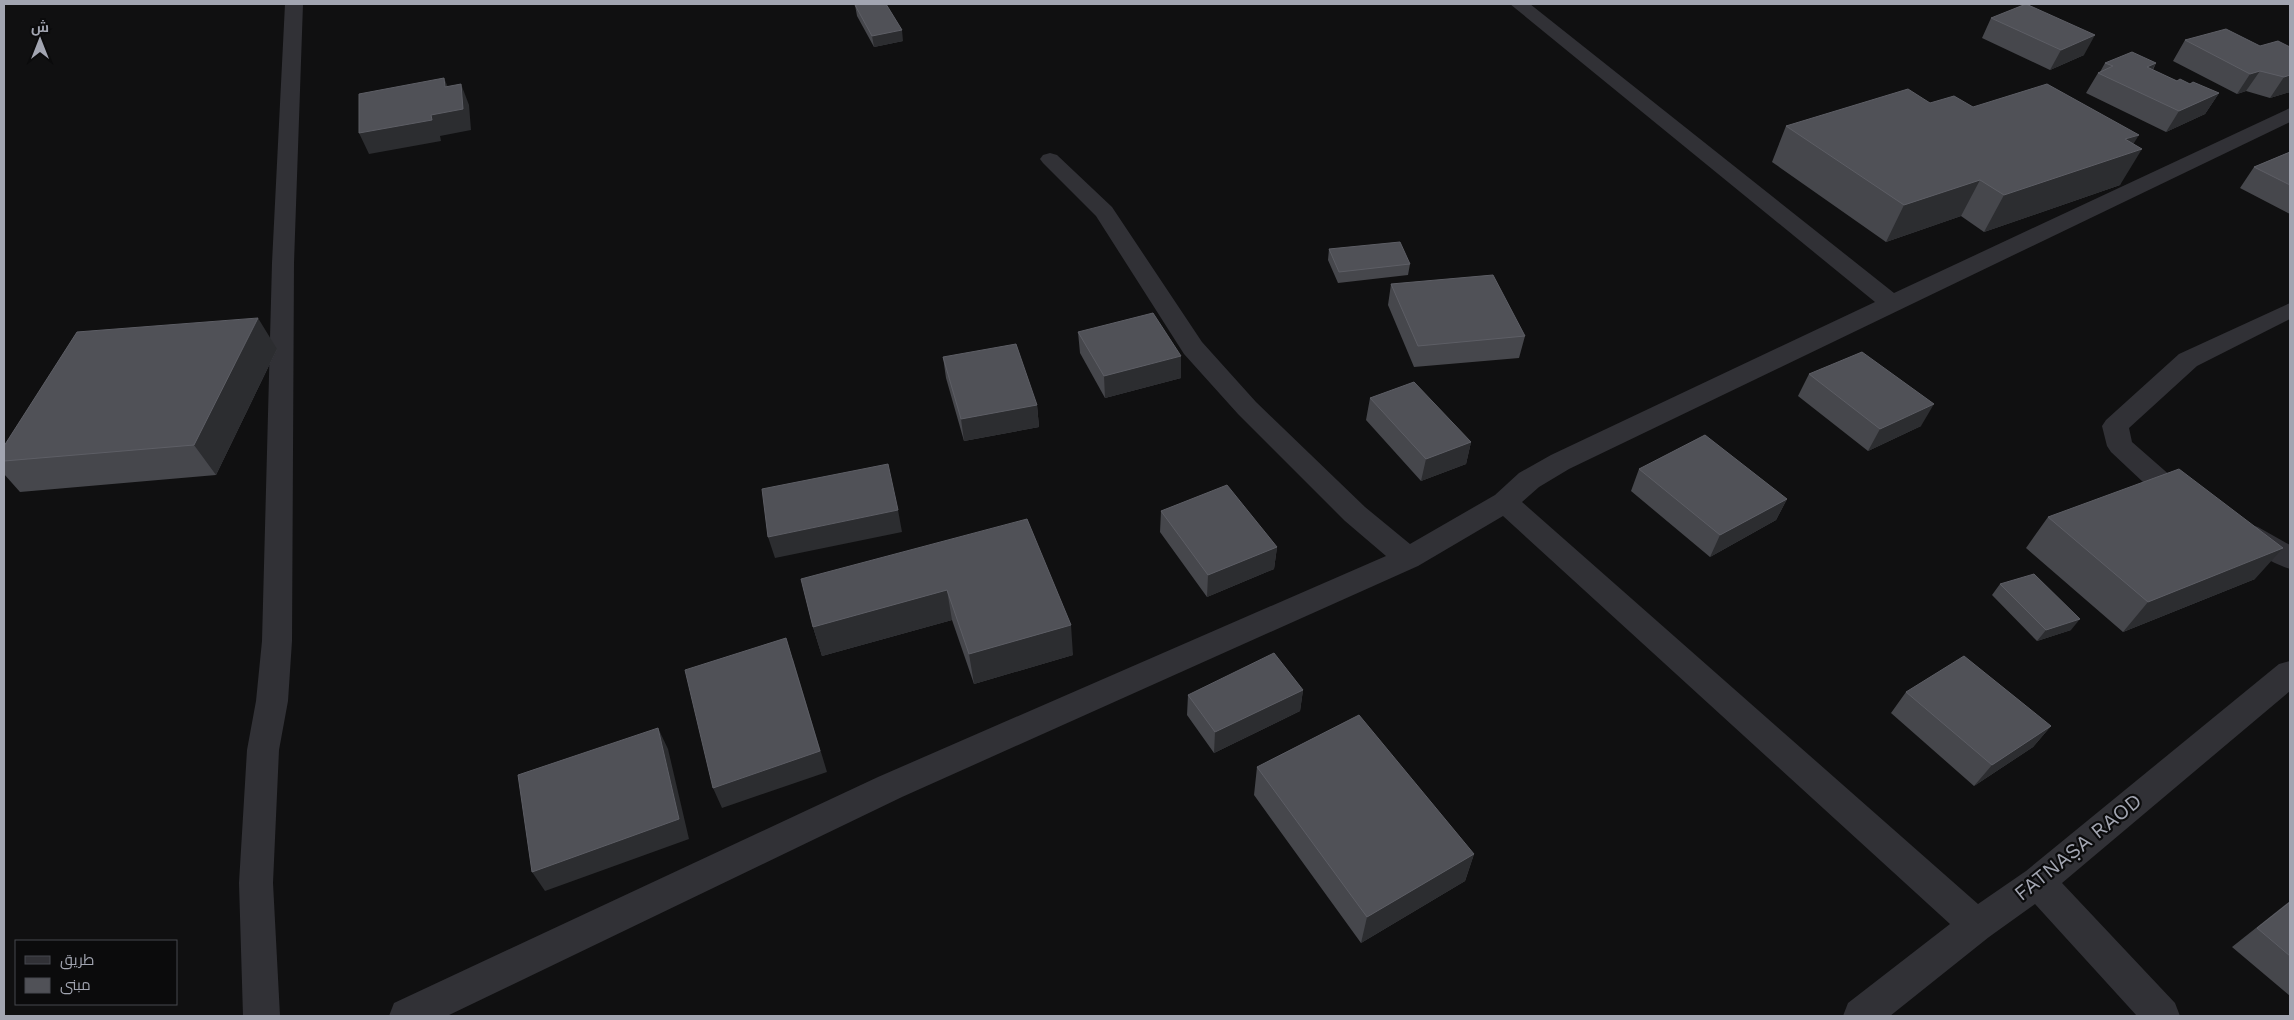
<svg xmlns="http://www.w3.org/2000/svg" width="2294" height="1020" font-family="'Work Sans',Cairo,sans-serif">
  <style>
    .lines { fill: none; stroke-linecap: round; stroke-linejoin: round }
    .minor { fill: #313136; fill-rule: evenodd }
    .wall { fill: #46474c }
    .shaded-wall { fill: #2c2d30 }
    .building { fill: #505157; stroke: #5d5e65 }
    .labels { text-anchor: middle; stroke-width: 4.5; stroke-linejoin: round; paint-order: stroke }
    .near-street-label { font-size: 21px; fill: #a2a5b1; stroke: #0b0b0c }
  </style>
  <rect width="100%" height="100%" fill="#101011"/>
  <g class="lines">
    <path class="minor" d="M285 4H303L294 263 292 641 288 701 279 750 273 883 280 1016H243L239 883 247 750 256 701 262 641 272 263Z
      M1510 4H1530L1894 293 2290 108V122L1569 469 1539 487 1522 502 1978 904 2026 871 2279 664 2290 661V691L2062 883 2175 1003 2180 1016H2137L2035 904 1989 937 1890 1016H1843L1848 1003 1950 924 1503 516 1418 566 902 797 447 1016H389L394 1003 878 777 1386 556 1345 521 1238 414 1184 354 1096 216 1043 163 1040 159 1043 155 1050 153 1057 155 1112 207 1202 342 1256 402 1365 507 1410 544 1495 495 1519 473 1551 455 1875 302Z
      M2290 303V319L2197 366 2129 428 2132 442 2180 484 2196 493 2200 500 2196 507 2186 510 2160 498 2111 452 2107 446 2102 426 2106 420 2179 354Z
      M2248 524 2258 527 2290 545V569C2275 564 2242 548 2234 534L2238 527Z"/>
  </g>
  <path class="wall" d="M855 5 903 41 874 47 857 16Z
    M1991 18 2084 55 2050 70 1982 38Z
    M2185 40 2260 46 2290 47V92L2270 98 2246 91 2237 94 2173 61Z
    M2105 63H2156L2153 70 2177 81 2219 93 2205 114 2166 132 2086 93 2098 73 2100 72Z
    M1930 103 1973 107 2133 144 2120 185 1984 232 1961 216 1886 242 1772 162 1786 126Z
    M2290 152V214L2240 188 2254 167Z
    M1329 249 1410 264 1408 275 1338 283 1328 260Z
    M1391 284 1525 336 1519 358 1414 367 1388 305Z
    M1078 332 1181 378 1105 398 1080 353Z
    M277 349 216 475 20 492 4 474V446Z
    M943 357 1037 405 1039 427 964 441 946 378Z
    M1809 374 1921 426 1868 451 1798 396Z
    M1370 398 1471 442 1466 464 1421 481 1366 420Z
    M1639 469 1787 499 1776 520 1710 557 1631 491Z
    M1161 511 1277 547 1274 569 1207 597 1160 532Z
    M2048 517 2255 579 2123 632 2026 548Z
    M1027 519 1073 655 974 684 952 620 822 656 813 627Z
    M2000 584 2071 630 2037 641 1992 595Z
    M1303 690 1300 711 1214 753 1187 715 1188 695Z
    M1906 692 2051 726 2033 747 1974 786 1891 713Z
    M1257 767 1474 854 1465 881 1361 943 1254 795Z
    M2290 901V996L2232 947Z"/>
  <path class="shaded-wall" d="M902 30 903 41 874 47 872 36Z
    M2095 35 2084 55 2050 70 2061 50Z
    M2156 63 2144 84 2147 67Z
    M2260 71 2246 91 2237 94 2250 74Z
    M2290 75V92L2270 98 2284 77Z
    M444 78 453 99 445 87Z
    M461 84 469 105 471 130 440 136 441 141 369 154 359 133 431 115Z
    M2219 93 2205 114 2166 132 2179 111Z
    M2139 135 2127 154 2142 149 2120 185 1984 232 2004 195 2125 139Z
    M1980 180 1961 216 1886 242 1904 205Z
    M258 318 277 349 216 475 194 445Z
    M1181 356V378L1105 398 1104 376Z
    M1934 404 1921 426 1868 451 1880 429Z
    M1037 405 1039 427 964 441 961 419Z
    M1471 442 1466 464 1421 481 1426 459Z
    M1787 499 1776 520 1710 557 1720 535Z
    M898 510 902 532 775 558 768 537Z
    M1277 547 1274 569 1207 597 1208 575Z
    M2283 548 2255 579 2123 632 2148 602Z
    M947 590 952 620 822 656 813 627Z
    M2080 619 2071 630 2037 641 2046 630Z
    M1071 625 1073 655 974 684 969 654Z
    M793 659 827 772 722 808 713 788Z
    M1303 690 1300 711 1214 753 1215 732Z
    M2051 726 2033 747 1974 786 1992 765Z
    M658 728 668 749 689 839 545 891 532 872Z
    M1474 854 1465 881 1361 943 1367 917Z"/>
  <path class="building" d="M863 4H886L902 30 872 36 855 5Z
    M2026 4 2095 35 2061 50 1991 18Z
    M2226 29 2260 46 2278 41 2290 47V75L2284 77 2260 71 2250 74 2185 40Z
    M2132 52 2156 63 2147 67 2177 81 2180 79 2190 84 2193 82 2219 93 2179 111 2098 73 2113 66 2105 63Z
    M444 78 445 87 461 84 463 109 431 115 432 120 359 133V94Z
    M2047 84 2139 135 2125 139 2142 149 2004 195 1980 180 1904 205 1786 126 1908 89 1930 103 1954 96 1973 107Z
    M2290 152V185L2254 167Z
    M1400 242 1410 264 1339 272 1329 249Z
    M1493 275 1525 336 1418 346 1391 284Z
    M1153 313 1181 356 1104 376 1078 332Z
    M258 318 194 445 4 461V446L77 332Z
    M1016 344 1037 405 961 419 943 357Z
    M1862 352 1934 404 1880 429 1809 374Z
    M1414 382 1471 442 1426 459 1370 398Z
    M1705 435 1787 499 1720 535 1639 469Z
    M888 464 898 510 768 537 762 489Z
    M2179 469 2283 548 2148 602 2048 517Z
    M1227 485 1277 547 1208 575 1161 511Z
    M1027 519 1071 625 969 654 947 590 813 627 801 579Z
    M2034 574 2080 619 2046 630 2000 584Z
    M786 638 820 751 713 788 685 670Z
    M1274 653 1303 690 1215 732 1188 695Z
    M1964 656 2051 726 1992 765 1906 692Z
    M1359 715 1474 854 1367 917 1257 767Z
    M658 728 679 819 532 872 518 775Z
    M2290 902V956L2257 928Z"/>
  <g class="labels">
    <g class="near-street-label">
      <text transform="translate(2078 847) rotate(-39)" y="7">FATNAṢA RAOD</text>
    </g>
  </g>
  <rect width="2294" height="1020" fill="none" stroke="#a2a5b1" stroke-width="10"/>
  <rect x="15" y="940" width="162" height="65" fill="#0b0b0c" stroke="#47494e"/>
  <rect x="25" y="956" width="25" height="8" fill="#313136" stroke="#47494e"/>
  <text x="60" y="965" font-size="15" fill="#a2a5b1">طريق</text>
  <rect x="25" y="978" width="25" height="15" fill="#505157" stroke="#47494e"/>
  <text x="60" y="990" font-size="15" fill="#a2a5b1">مبنى</text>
  <g transform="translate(40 40)" stroke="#0b0b0c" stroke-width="4" paint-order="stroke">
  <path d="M0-4L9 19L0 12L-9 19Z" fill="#a2a5b1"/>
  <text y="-8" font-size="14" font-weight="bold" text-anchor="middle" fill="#a2a5b1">ش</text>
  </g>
</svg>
